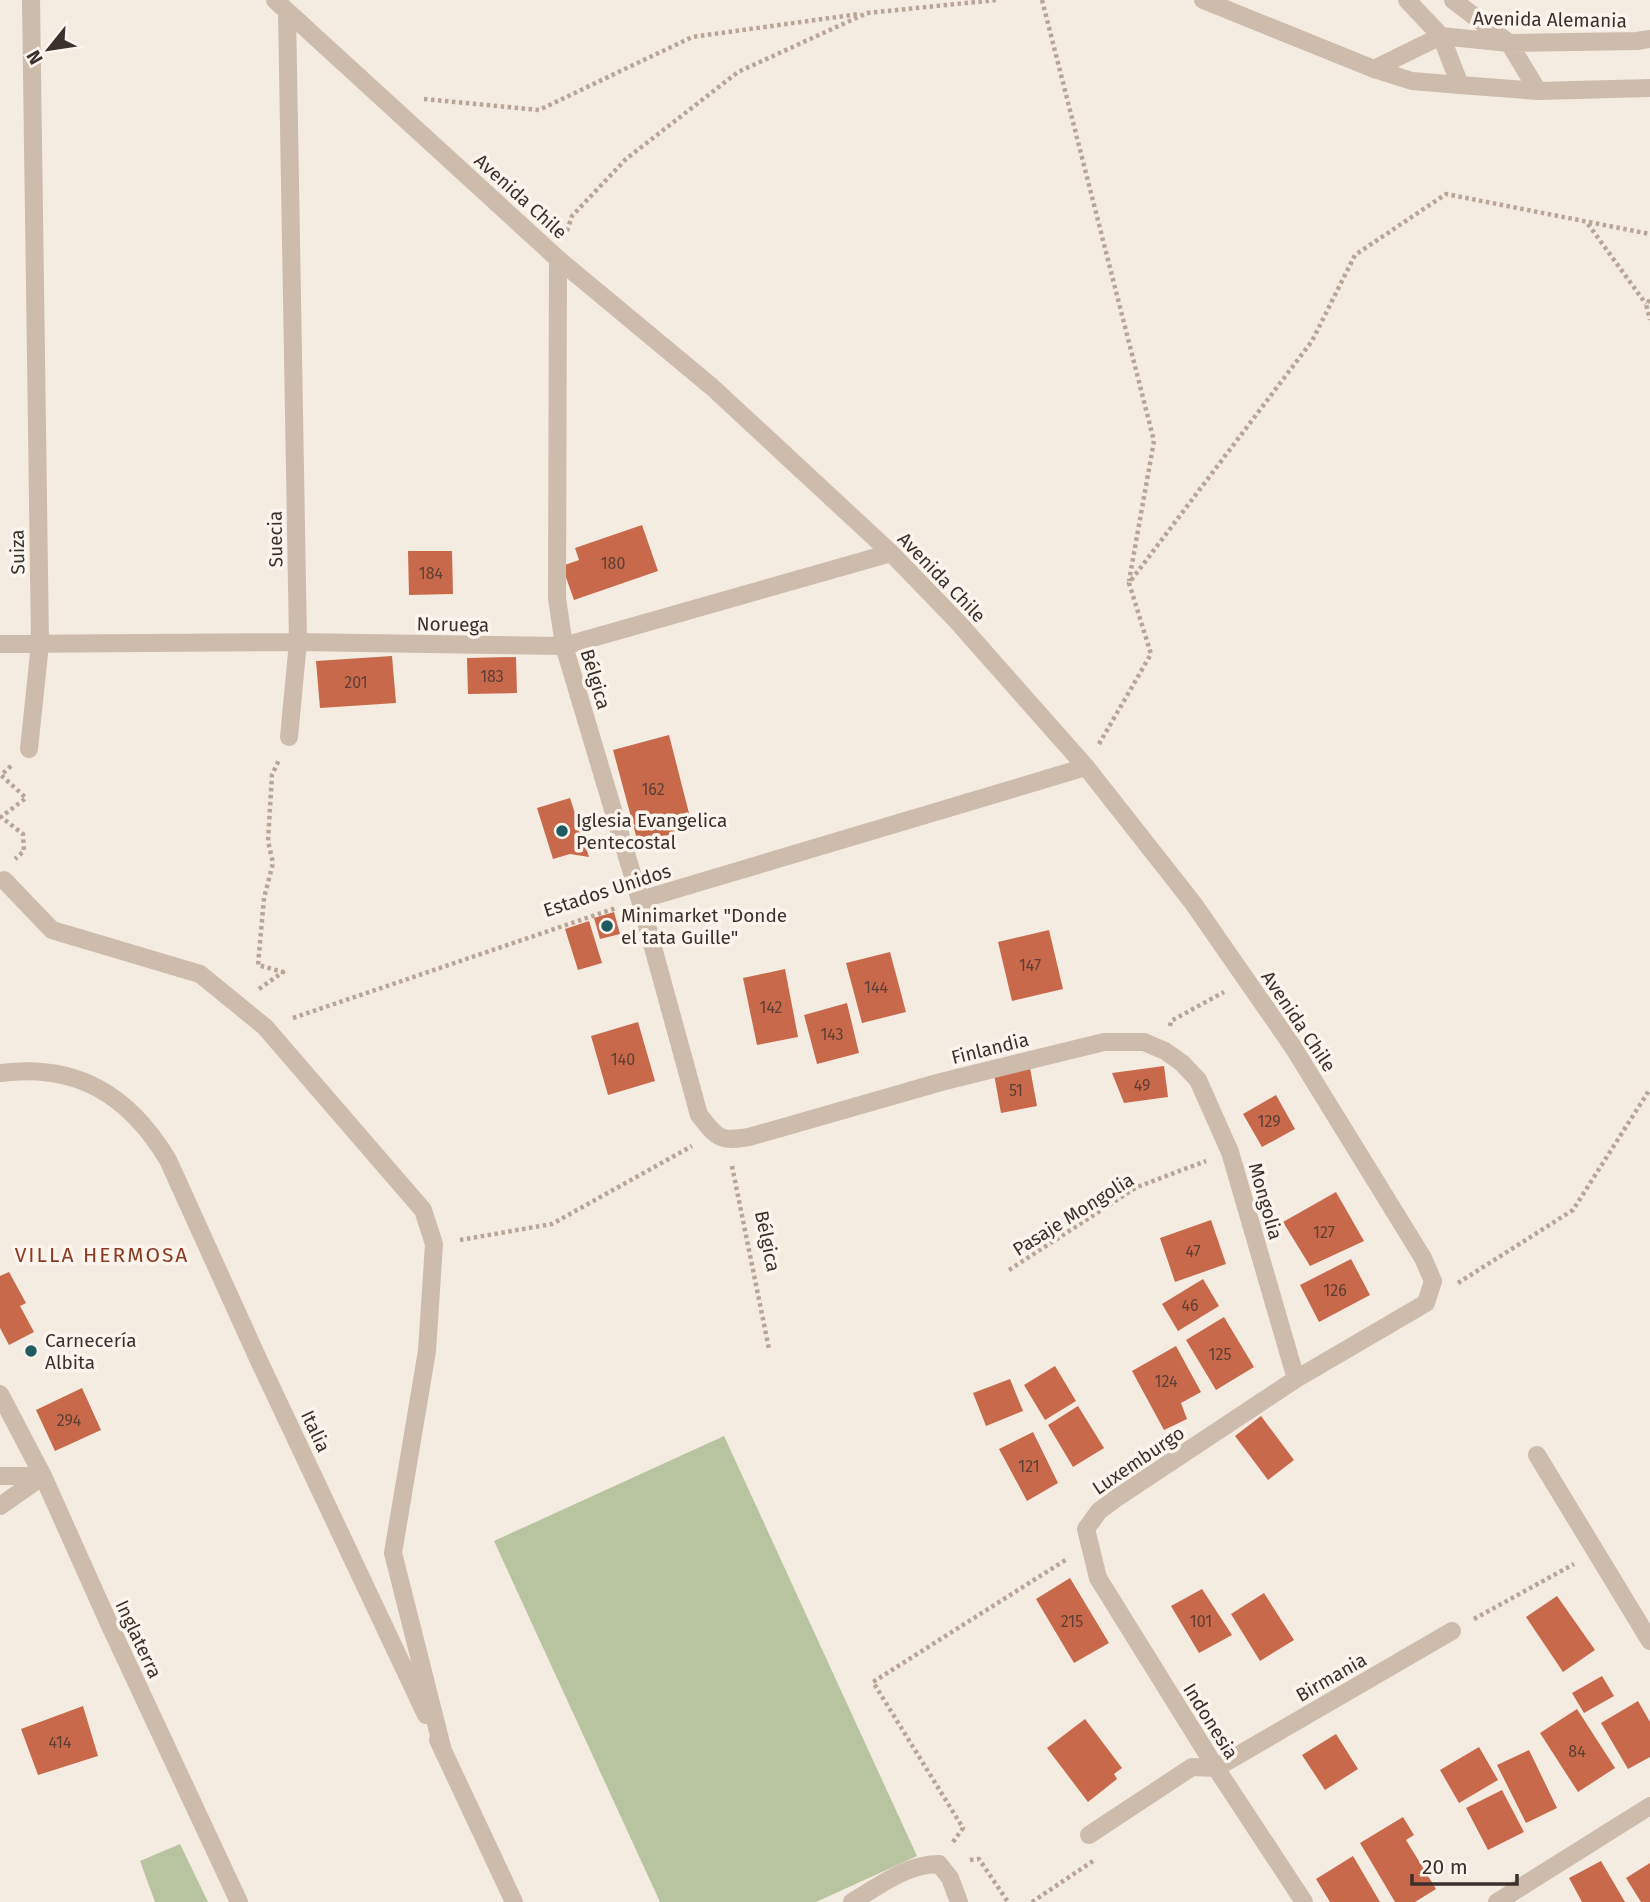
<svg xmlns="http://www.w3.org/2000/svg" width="1650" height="1902" font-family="'Fira Sans',sans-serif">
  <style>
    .green { fill: #b8c4a0 }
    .building { fill: #c8694b }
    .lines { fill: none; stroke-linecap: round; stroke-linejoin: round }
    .path { stroke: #b9a596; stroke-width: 4.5; stroke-dasharray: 3.5 3.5; stroke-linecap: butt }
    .minor { stroke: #cdbbac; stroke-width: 18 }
    .tertiary { stroke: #cdbbac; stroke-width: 18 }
    .poi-dot { fill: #1f5a5e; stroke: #fbf5ee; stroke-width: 2.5 }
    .labels { text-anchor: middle; stroke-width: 7; stroke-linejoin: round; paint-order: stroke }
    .number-label { font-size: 16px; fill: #5e3e33 }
    .street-label { font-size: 19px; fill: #3b302b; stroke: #fbf5ee }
    .poi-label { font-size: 19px; fill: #3b302b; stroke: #fbf5ee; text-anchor: start }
    .neighbourhood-label { font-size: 21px; letter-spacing: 2px; fill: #8c3b22; stroke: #fbf5ee }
  </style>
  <rect width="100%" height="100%" fill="#f4ebe1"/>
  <path class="green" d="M724 1436 917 1856 816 1902H660L494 1541Z
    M180 1844 208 1902H155L140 1861Z"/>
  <path class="building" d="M642 525 658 571 574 600 562 566 579 560 575 548Z
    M408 551H452L453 594 409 595Z
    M392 656 396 703 320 708 316 661Z
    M516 657 517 693 468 694 467 658Z
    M669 735 693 829 638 843 613 750Z
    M570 798 589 857 570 854 553 859 537 808Z
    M614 912 620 934 600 939 594 918Z
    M589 921 602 963 578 970 565 929Z
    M1049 930 1063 989 1012 1001 998 942Z
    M890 952 906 1012 862 1023 846 963Z
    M785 969 798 1037 757 1045 743 978Z
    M847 1003 859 1053 817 1064 804 1015Z
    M638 1022 655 1081 608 1095 591 1036Z
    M1164 1066 1168 1097 1124 1103 1112 1073Z
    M1030 1068 1037 1106 1001 1113 994 1074Z
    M1276 1095 1295 1129 1262 1147 1243 1114Z
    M1336 1192 1364 1241 1310 1266 1283 1222Z
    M1211 1220 1226 1264 1175 1282 1160 1238Z
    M1351 1259 1370 1295 1319 1322 1300 1285Z
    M9 1272 26 1303 20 1306 34 1332 9 1345 0 1328V1276Z
    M1203 1279 1219 1306 1178 1331 1162 1304Z
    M1224 1317 1254 1367 1216 1390 1186 1340Z
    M1176 1346 1201 1392 1181 1403 1187 1419 1164 1430 1132 1371Z
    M1055 1366 1076 1401 1045 1420 1024 1385Z
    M1010 1379 1023 1411 986 1426 973 1393Z
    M82 1388 101 1430 55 1451 36 1410Z
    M1078 1406 1104 1448 1073 1467 1048 1425Z
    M1261 1416 1294 1460 1268 1480 1235 1436Z
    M1033 1432 1058 1483 1027 1501 999 1449Z
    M1070 1578 1109 1643 1074 1663 1036 1599Z
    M1202 1589 1232 1635 1199 1653 1171 1606Z
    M1264 1593 1294 1640 1260 1661 1231 1614Z
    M1557 1596 1595 1650 1563 1672 1526 1617Z
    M1602 1676 1614 1696 1584 1713 1572 1693Z
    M1638 1701 1650 1722V1757L1628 1769 1601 1723Z
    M83 1706 98 1756 38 1775 21 1729Z
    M1577 1709 1615 1768 1578 1792 1540 1733Z
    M1085 1719 1122 1768 1114 1774 1117 1779 1088 1802 1047 1748Z
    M1336 1734 1358 1769 1325 1790 1302 1755Z
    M1479 1747 1498 1780 1459 1803 1440 1770Z
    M1529 1750 1557 1808 1526 1823 1497 1765Z
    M1502 1790 1524 1832 1488 1850 1466 1808Z
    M1403 1817 1414 1835 1406 1840 1436 1889 1415 1902H1395L1360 1843Z
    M1353 1856 1380 1902H1330L1316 1879Z
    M1601 1861 1625 1902H1582L1569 1878Z
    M1650 1863V1902H1641L1626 1878Z"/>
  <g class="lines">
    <path class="path" d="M1042 0 1154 441 1129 581
      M424 99 539 110 692 37 859 14
      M1588 224 1646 304
      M567 231 572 216 626 159 738 72 867 13 996 0
      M1650 300 1646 304 1650 320
      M1099 744 1151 654 1129 583 1312 341 1355 255 1446 194 1650 234
      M11 766 1 775 26 798 1 817 23 834 24 851 15 859
      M259 989 283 972 258 965 264 898 273 863 268 841 272 775 279 760
      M293 1018 616 908
      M1170 1026 1171 1021 1224 992
      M732 1166 769 1349
      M460 1240 552 1224 692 1146
      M1009 1270 1137 1187 1206 1161
      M1458 1283 1573 1210 1650 1089
      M1474 1619 1574 1564
      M953 1842 963 1828 873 1682 1067 1559
      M970 1860 979 1859 1008 1902
      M1032 1902 1093 1861"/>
    <path class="minor" d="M275 0 558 259 712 387 891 553 956 620 1086 767 1193 903 1293 1047 1423 1258 1433 1281 1426 1303 1296 1379 1118 1497 1099 1511 1086 1529 1098 1578 1216 1768 1304 1902
      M1203 0 1374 69 1412 81 1460 85
      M287 11 298 642 289 737
      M1374 69 1441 36
      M558 259 557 598 564 646 640 900 699 1115C718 1138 718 1142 749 1137L941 1082 1104 1042H1144L1165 1051 1182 1063 1198 1080 1230 1152 1296 1379
      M0 644 298 642 564 646 891 553
      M29 749 40 644 31 0
      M4 880 52 930 200 974 265 1027 423 1210 434 1244 427 1351 393 1553 443 1751
      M640 900 1086 767
      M0 1073C77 1063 129 1095 168 1160L260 1363 426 1715
      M0 1394 43 1476 111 1628 239 1902
      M1537 1455 1650 1641
      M0 1476H43
      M0 1506 43 1476
      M438 1740 514 1902
      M1089 1835 1192 1767 1216 1768 1452 1631
      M852 1902C879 1886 907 1864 939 1864L950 1878 959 1902
      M1497 1902 1650 1806"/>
    <path class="tertiary" d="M1407 0 1441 36 1460 85 1538 91 1650 88
      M1453 0 1509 43 1538 91
      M1441 36 1509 43 1637 41 1650 39"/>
  </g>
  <g class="poi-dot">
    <circle cx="562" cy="831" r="7"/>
    <circle cx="607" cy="926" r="7"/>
    <circle cx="31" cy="1351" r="7"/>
  </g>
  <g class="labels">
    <g class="number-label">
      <text x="613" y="569">180</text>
      <text x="431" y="579">184</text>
      <text x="492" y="682">183</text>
      <text x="356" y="688">201</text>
      <text x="653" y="795">162</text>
      <text x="1030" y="971">147</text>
      <text x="876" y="993">144</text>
      <text x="771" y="1013">142</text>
      <text x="832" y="1040">143</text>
      <text x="623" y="1065">140</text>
      <text x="1142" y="1091">49</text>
      <text x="1016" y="1096">51</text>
      <text x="1269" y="1127">129</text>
      <text x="1324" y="1238">127</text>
      <text x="1193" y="1257">47</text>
      <text x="1335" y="1296">126</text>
      <text x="1190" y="1311">46</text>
      <text x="1220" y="1360">125</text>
      <text x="1166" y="1387">124</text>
      <text x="69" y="1426">294</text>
      <text x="1029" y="1472">121</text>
      <text x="1072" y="1627">215</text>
      <text x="1201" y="1627">101</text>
      <text x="60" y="1748">414</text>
      <text x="1577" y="1757">84</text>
    </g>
    <g class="street-label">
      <text transform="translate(1550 19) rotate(1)" y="7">Avenida Alemania</text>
      <text transform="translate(521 196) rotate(42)" y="7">Avenida Chile</text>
      <text transform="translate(275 539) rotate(-91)" y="7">Suecia</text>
      <text transform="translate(17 552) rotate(-91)" y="7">Suiza</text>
      <text transform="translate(942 577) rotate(46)" y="7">Avenida Chile</text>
      <text transform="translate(453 624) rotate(1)" y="7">Noruega</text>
      <text transform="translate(596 679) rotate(73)" y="7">Bélgica</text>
      <text transform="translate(607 890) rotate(-18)" y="7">Estados Unidos</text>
      <text transform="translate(1299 1021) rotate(56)" y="7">Avenida Chile</text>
      <text transform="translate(990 1048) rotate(-14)" y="7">Finlandia</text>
      <text transform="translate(1266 1201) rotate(74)" y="7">Mongolia</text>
      <text transform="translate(1073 1214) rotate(-32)" y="7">Pasaje Mongolia</text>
      <text transform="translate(768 1241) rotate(78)" y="7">Bélgica</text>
      <text transform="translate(316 1431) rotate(65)" y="7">Italia</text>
      <text transform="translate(1138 1460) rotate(-34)" y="7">Luxemburgo</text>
      <text transform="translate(139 1639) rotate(65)" y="7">Inglaterra</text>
      <text transform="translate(1331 1677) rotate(-30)" y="7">Birmania</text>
      <text transform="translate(1211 1721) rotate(58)" y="7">Indonesia</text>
    </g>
    <g class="poi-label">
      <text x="576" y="827">Iglesia Evangelica<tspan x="576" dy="22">Pentecostal</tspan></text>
      <text x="621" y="922">Minimarket "Donde<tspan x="621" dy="22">el tata Guille"</tspan></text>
      <text x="45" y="1347">Carnecería<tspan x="45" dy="22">Albita</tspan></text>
    </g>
    <g class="neighbourhood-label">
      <text x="102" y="1262">VILLA HERMOSA</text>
    </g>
  </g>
  <g transform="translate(49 49) rotate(240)" stroke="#fbf5ee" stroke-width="5" paint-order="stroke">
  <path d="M0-5L12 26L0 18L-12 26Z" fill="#3b302b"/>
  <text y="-10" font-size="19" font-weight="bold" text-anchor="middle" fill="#3b302b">N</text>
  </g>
  <path d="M1412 1874v10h105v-10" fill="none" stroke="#3b302b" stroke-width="3.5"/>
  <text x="1422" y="1874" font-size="21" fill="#3b302b" stroke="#fbf5ee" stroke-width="5" paint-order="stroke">20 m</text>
</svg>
